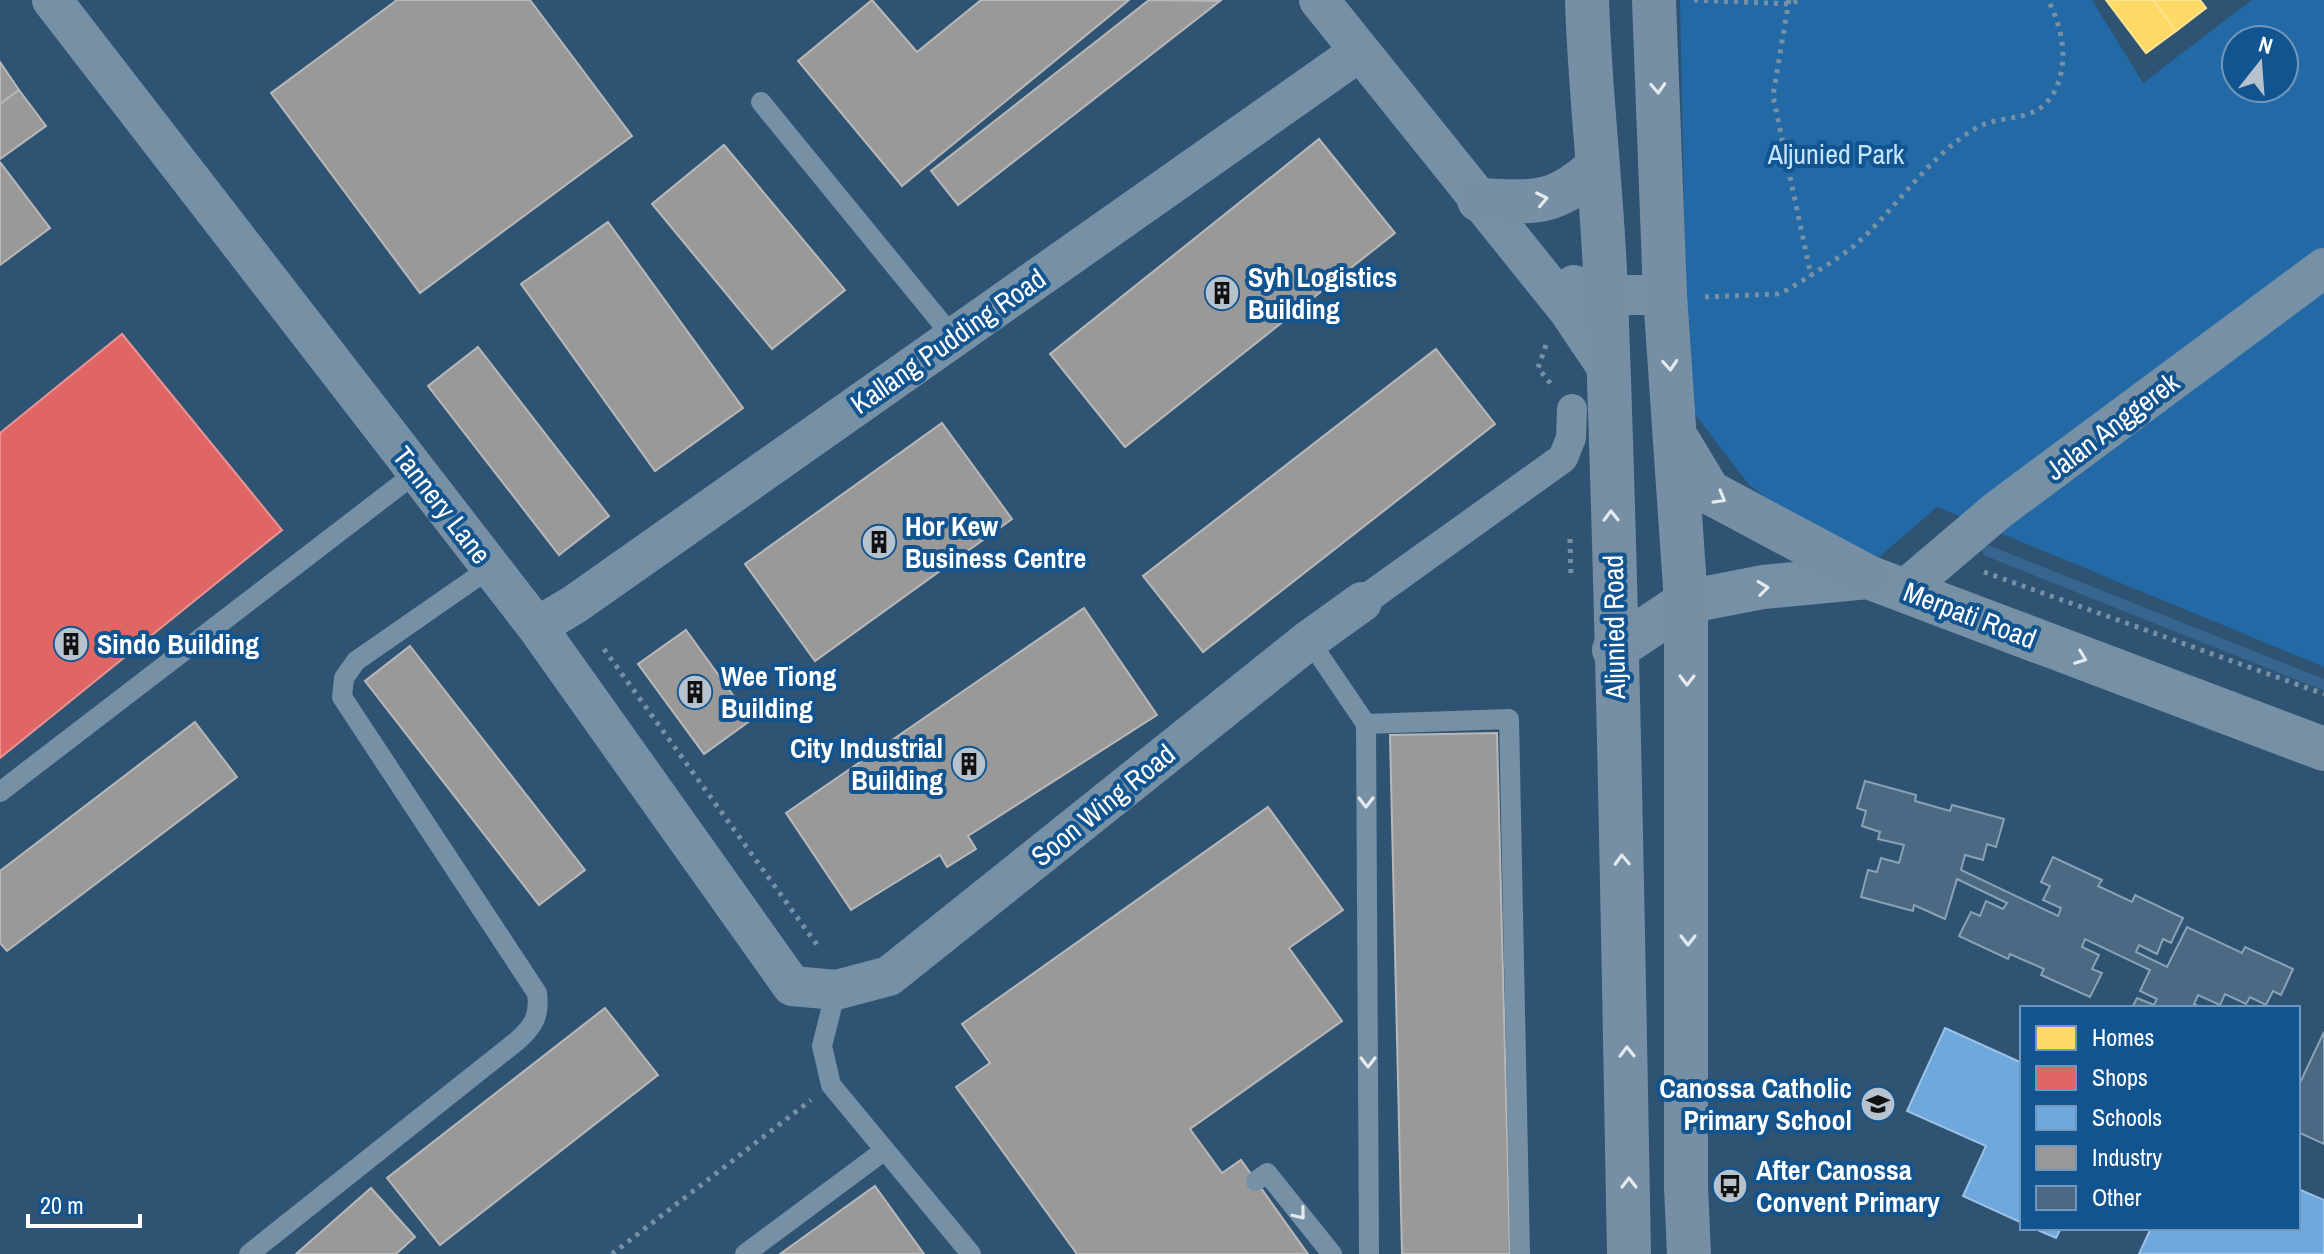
<svg xmlns="http://www.w3.org/2000/svg" width="2324" height="1254" font-family="'Archivo Narrow',sans-serif">
  <style>
    .green { fill: #2369a5; fill-rule: evenodd }
    .homes { fill: #ffd966; stroke: #ffe494; stroke-width: 2 }
    .shops { fill: #e06666; stroke: #e99494; stroke-width: 2 }
    .schools { fill: #6fa8dc; stroke: #9ac2e6; stroke-width: 2 }
    .industry { fill: #999; stroke: #b8b8b8; stroke-width: 2 }
    .lines { fill: none; stroke-linecap: round; stroke-linejoin: round }
    .stream { stroke: #366690; stroke-width: 11 }
    .building { fill: #4c6983; stroke: #8ba1b4; stroke-width: 2 }
    .path { stroke: #7690a6; stroke-width: 5; stroke-dasharray: 4 6; stroke-linecap: butt }
    .service { stroke: #7690a6; stroke-width: 20 }
    .pedestrian { stroke: #7690a6; stroke-width: 30 }
    .minor { stroke: #7690a6; stroke-width: 40 }
    .tertiary { stroke: #7690a6; stroke-width: 44 }
    .primary { stroke: #768fa5; stroke-width: 44 }
    .oneway { stroke: #e4e9ed }
    .labels { text-anchor: middle; stroke-width: 8; stroke-linejoin: round; paint-order: stroke }
    .park-label { font-size: 28px; fill: #c4e3fd; stroke: #125490 }
    .poi-label { font-size: 28px; font-weight: bold; fill: #fff; stroke: #125490; text-anchor: start }
    .street-label { font-size: 28px; fill: #fff; stroke: #125490 }
  </style>
  <rect width="100%" height="100%" fill="#2f5373"/>
  <path class="green" d="M1680 0H2092L2143 83 2252 0H2324V667L1937 507 1871 564 1827 541 1750 486 1688 405ZM2236 40H2284V88H2236Z"/>
  <path class="homes" d="M2106 0H2153L2176 31 2146 53Z
    M2153 0H2200L2206 8 2176 31Z"/>
  <path class="shops" d="M122 334 282 530 0 758V433Z"/>
  <path class="schools" d="M1945 1028 2022 1063V1223L1963 1196 1986 1146 1907 1111Z
    M2298 1189 2324 1200V1254H2139L2151 1228H2298Z
    M2033 1228H2061L2056 1238Z"/>
  <path class="industry" d="M397 0H530L632 136 420 293 271 93Z
    M872 0 917 52 981 0H1129L902 186 798 61Z
    M1149 0 1220 1 958 205 931 171Z
    M0 62 19 90 0 104Z
    M19 90 46 126 0 159V104Z
    M1319 139 1395 233 1125 447 1050 354Z
    M724 145 845 290 772 349 652 204Z
    M0 162 50 228 0 265Z
    M608 222 743 408 655 471 521 284Z
    M478 347 609 516 559 555 428 386Z
    M1436 349 1495 424 1203 652 1143 576Z
    M942 423 1012 519 815 661 745 564Z
    M1084 608 1157 715 968 836 976 849 947 867 940 855 851 910 786 813Z
    M686 630 751 720 704 754 638 664Z
    M410 646 585 870 539 905 365 681Z
    M195 722 237 777 7 951 0 943V871Z
    M1497 733 1510 1254H1402L1390 735Z
    M1268 807 1343 910 1289 948 1342 1021 1190 1129 1222 1173 1241 1160 1308 1254H1077L956 1087 990 1063 962 1024Z
    M605 1008 658 1075 440 1245 387 1178Z
    M875 1186 924 1254H780Z
    M371 1188 415 1237 396 1254H296Z"/>
  <g class="lines">
    <path class="stream" d="M1988 551 2324 685"/>
  </g>
  <path class="building" d="M1865 781 1916 795 1915 801 1950 811 1952 805 2004 819 1996 847 1987 844 1983 860 1965 855 1961 870 2058 916 2061 908 2043 900 2050 886 2041 882 2053 857 2102 880 2098 886 2132 902 2135 895 2183 918 2171 943 2163 939 2157 954 2139 945 2136 952 2167 967 2187 927 2242 953 2245 947 2293 969 2281 995 2273 991 2266 1005 2250 997 2246 1004 2225 994 2220 1005 2198 995 2194 1004 2202 1008H2132L2137 998 2154 1005 2157 999 2140 991 2150 970 2085 939 2082 947 2099 955 2092 969 2102 973 2090 997 2041 975 2044 969 2010 954 2008 959 1959 936 1971 912 1980 916 1986 901 2003 909 2007 903 1957 879 1945 919 1914 905 1913 911 1861 897 1868 870 1877 872 1881 858 1899 863 1904 845 1878 839 1880 832 1862 826 1866 811 1857 808Z
    M2324 1032V1144L2298 1132V1087Z"/>
  <g class="lines">
    <path class="path" d="M1694 0 1790 4 1799 0
      M1789 0 1773 96 1811 276
      M1705 297 1777 294 1787 290C1810 276 1833 262 1854 246 1896 210 1928 155 1978 127 2005 113 2035 124 2053 94 2070 64 2063 29 2048 0
      M1546 345 1538 368 1551 384
      M1570 539 1571 577
      M1984 572 2324 694
      M604 649 820 949
      M612 1254 811 1100"/>
    <path class="service" d="M761 102 953 337
      M1309 640 1366 724 1369 1254
      M1366 724 1509 719 1520 1254
      M0 792 417 472
      M836 990 822 1046 831 1085 971 1254
      M1256 1181 1267 1173 1332 1254
      M249 1254 517 1041C534 1026 540 1015 537 993L342 697 344 678 356 661 490 568
      M745 1254 885 1150"/>
    <path class="pedestrian" d="M1362 602 1563 458 1571 438 1572 409"/>
    <path class="minor" d="M52 0 537 627 792 986 836 990 889 976 1309 640 1362 602
      M1319 0 1569 311 1608 369
      M1574 285 1606 295H1665
      M1904 590 1998 510 2324 268
      M537 627 575 604 1359 52"/>
    <path class="tertiary" d="M1614 650 1686 602 1763 587 1868 577 2324 749"/>
    <path class="primary" d="M1587 0C1590 99 1603 197 1606 296 1618 615 1623 935 1629 1254
      M1654 0 1665 295 1686 602V1187L1689 1254
      M1479 200C1534 202 1552 207 1595 169
      M1679 442 1709 492 1868 577"/>
  </g>
  <defs><path id="oneway-chevron" d="M-2-3.5L2.5 0L-2 3.5" fill="none" stroke-width="1.6" stroke-linecap="round" stroke-linejoin="round" transform="scale(2)"/></defs>
  <g class="oneway">
    <use href="#oneway-chevron" transform="translate(1658 88) rotate(87)"/>
    <use href="#oneway-chevron" transform="translate(1542 199) rotate(-12)"/>
    <use href="#oneway-chevron" transform="translate(1670 365) rotate(86)"/>
    <use href="#oneway-chevron" transform="translate(1720 498) rotate(30)"/>
    <use href="#oneway-chevron" transform="translate(1611 516) rotate(-91)"/>
    <use href="#oneway-chevron" transform="translate(1763 588) rotate(-7)"/>
    <use href="#oneway-chevron" transform="translate(2081 658) rotate(21)"/>
    <use href="#oneway-chevron" transform="translate(1687 680) rotate(90)"/>
    <use href="#oneway-chevron" transform="translate(1366 802) rotate(90)"/>
    <use href="#oneway-chevron" transform="translate(1622 860) rotate(-92)"/>
    <use href="#oneway-chevron" transform="translate(1688 940) rotate(90)"/>
    <use href="#oneway-chevron" transform="translate(1627 1052) rotate(-91)"/>
    <use href="#oneway-chevron" transform="translate(1368 1062) rotate(90)"/>
    <use href="#oneway-chevron" transform="translate(1629 1183) rotate(-90)"/>
    <use href="#oneway-chevron" transform="translate(1300 1214) rotate(51)"/>
  </g>
  <defs>
    <symbol id="building-disc" viewBox="-11 -11 22 22"><circle r="9.5" fill="#b6c3ce" stroke="#125490"/><path d="M-4-6H4V6H1V3H-1V6H-4ZM-2.5-4.3h1.7v1.8h-1.7ZM.8-4.3h1.7v1.8H.8ZM-2.5-1h1.7V.8h-1.7ZM.8-1h1.7V.8H.8Z" fill="#111"/></symbol>
    <symbol id="school-disc" viewBox="-11 -11 22 22"><circle r="9.5" fill="#b6c3ce" stroke="#125490"/><path d="M0-5L7-2L0 1L-7-2ZM-4 1L0 2.5L4 1V4Q0 6-4 4Z" fill="#111"/></symbol>
    <symbol id="bus-disc" viewBox="-11 -11 22 22"><circle r="9.5" fill="#b6c3ce" stroke="#125490"/><path d="M-5-6H5V4H4V6H2V4H-2V6H-4V4H-5ZM-3.5-4V0h7V-4ZM-3.5 1.2v1.5H-2V1.2ZM2 1.2v1.5H3.5V1.2Z" fill="#111"/></symbol>
  </defs>
  <g fill-rule="evenodd">
    <use href="#building-disc" x="1202" y="273" width="40" height="40"/>
    <use href="#building-disc" x="859" y="522" width="40" height="40"/>
    <use href="#building-disc" x="51" y="624" width="40" height="40"/>
    <use href="#building-disc" x="675" y="672" width="40" height="40"/>
    <use href="#building-disc" x="949" y="744" width="40" height="40"/>
    <use href="#school-disc" x="1858" y="1084" width="40" height="40"/>
    <use href="#bus-disc" x="1710" y="1166" width="40" height="40"/>
  </g>
  <g class="labels">
    <g class="park-label">
      <text x="1836" y="164">Aljunied Park</text>
    </g>
    <g class="poi-label">
      <text x="1248" y="287">Syh Logistics<tspan x="1248" dy="32">Building</tspan></text>
      <text x="905" y="536">Hor Kew<tspan x="905" dy="32">Business Centre</tspan></text>
      <text x="97" y="654">Sindo Building</text>
      <text x="721" y="686">Wee Tiong<tspan x="721" dy="32">Building</tspan></text>
      <text x="943" y="758" text-anchor="end">City Industrial<tspan x="943" dy="32">Building</tspan></text>
      <text x="1852" y="1098" text-anchor="end">Canossa Catholic<tspan x="1852" dy="32">Primary School</tspan></text>
      <text x="1756" y="1180">After Canossa<tspan x="1756" dy="32">Convent Primary</tspan></text>
    </g>
    <g class="street-label">
      <text transform="translate(948 341) rotate(-35)" y="10">Kallang Pudding Road</text>
      <text transform="translate(2112 426) rotate(-37)" y="10">Jalan Anggerek</text>
      <text transform="translate(442 505) rotate(52)" y="10">Tannery Lane</text>
      <text transform="translate(1970 615) rotate(21)" y="10">Merpati Road</text>
      <text transform="translate(1614 627) rotate(-91)" y="10">Aljunied Road</text>
      <text transform="translate(1103 805) rotate(-39)" y="10">Soon Wing Road</text>
    </g>
  </g>
  <rect x="2020" y="1006" width="280" height="224" fill="#125490" stroke="#7198bc" stroke-width="2"/>
  <rect x="2036" y="1026" width="40" height="24" fill="#ffd966" stroke="#7198bc" stroke-width="2"/>
  <text x="2092" y="1046" font-size="24" fill="#ffffff">Homes</text>
  <rect x="2036" y="1066" width="40" height="24" fill="#e06666" stroke="#7198bc" stroke-width="2"/>
  <text x="2092" y="1086" font-size="24" fill="#ffffff">Shops</text>
  <rect x="2036" y="1106" width="40" height="24" fill="#6fa8dc" stroke="#7198bc" stroke-width="2"/>
  <text x="2092" y="1126" font-size="24" fill="#ffffff">Schools</text>
  <rect x="2036" y="1146" width="40" height="24" fill="#999999" stroke="#7198bc" stroke-width="2"/>
  <text x="2092" y="1166" font-size="24" fill="#ffffff">Industry</text>
  <rect x="2036" y="1186" width="40" height="24" fill="#4c6983" stroke="#7198bc" stroke-width="2"/>
  <text x="2092" y="1206" font-size="24" fill="#ffffff">Other</text>
  <g transform="translate(2260 64) rotate(17)"><circle r="38" fill="#125490" stroke="#7198bc" stroke-width="2"/>
  <path d="M0-6L14 30L0 20L-14 30Z" fill="#b6c3ce"/>
  <text y="-12" font-size="22" font-weight="bold" text-anchor="middle" fill="#ffffff">N</text>
  </g>
  <path d="M28 1214v12h112v-12" fill="none" stroke="#ffffff" stroke-width="4"/>
  <text x="40" y="1214" font-size="24" fill="#ffffff" stroke="#125490" stroke-width="6" paint-order="stroke">20 m</text>
</svg>
